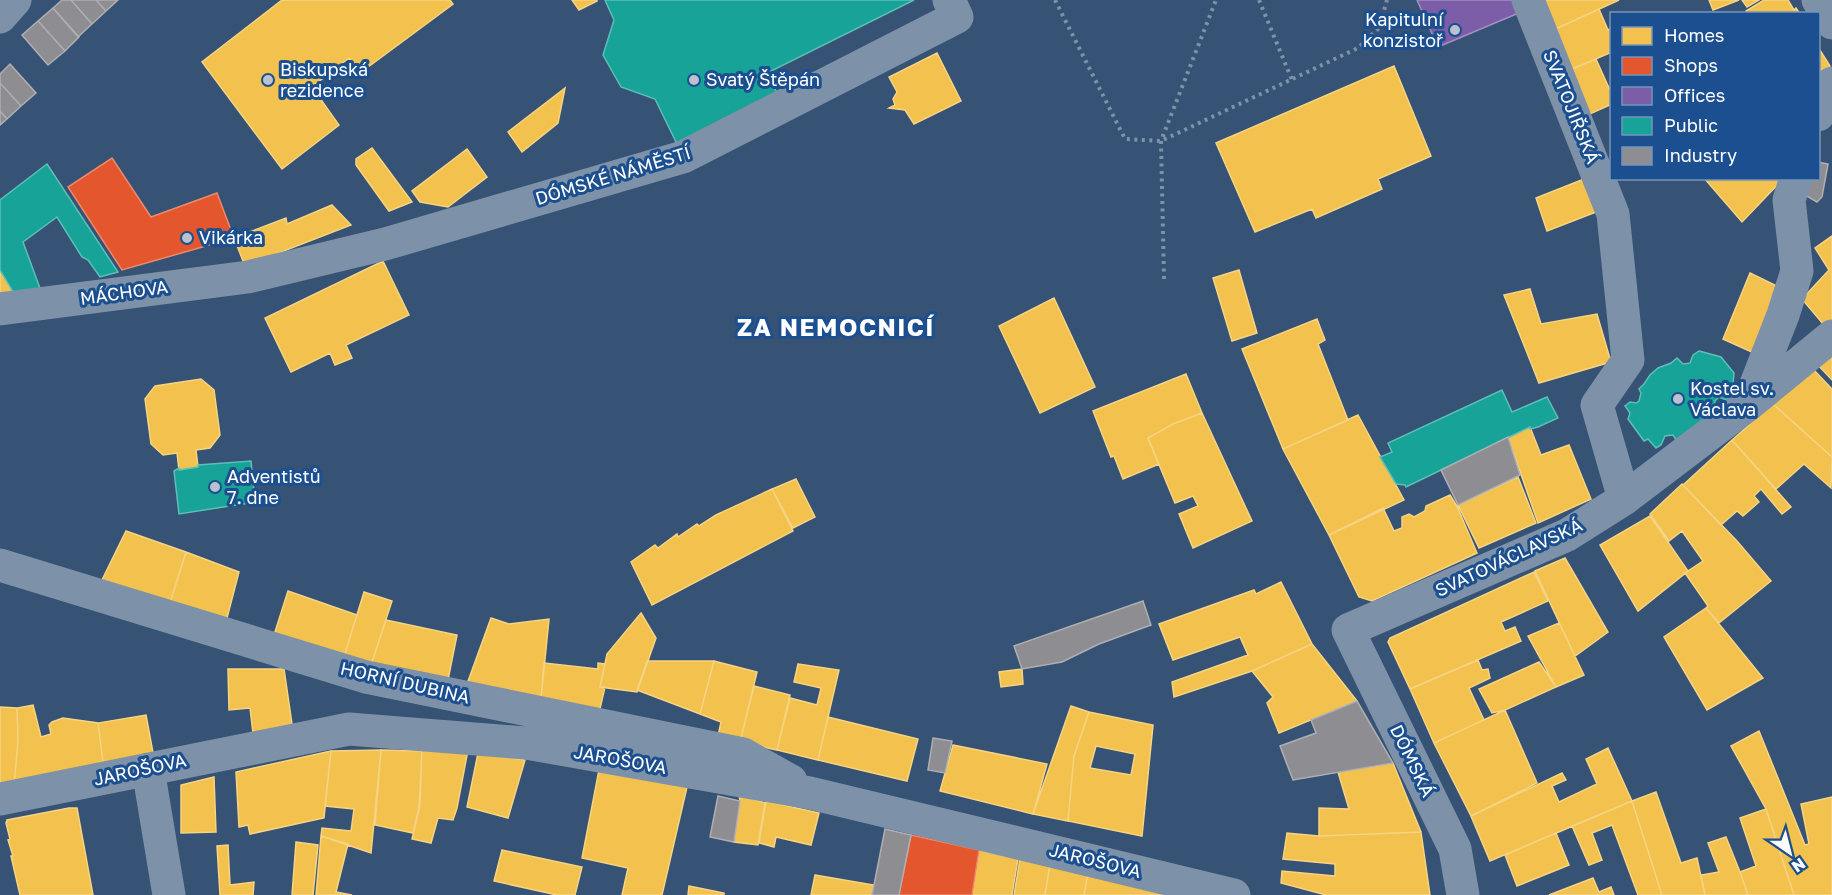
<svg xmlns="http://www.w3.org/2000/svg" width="1832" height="895" font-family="'Golos Text',sans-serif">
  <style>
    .homes { fill: #f2c14e; stroke: #f6d483; stroke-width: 1.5; fill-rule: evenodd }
    .shops { fill: #e4572e; stroke: #ec896d; stroke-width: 1.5 }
    .offices { fill: #7b5ea7; stroke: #a38ec1; stroke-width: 1.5 }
    .public { fill: #17a398; stroke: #5dbfb7; stroke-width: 1.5 }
    .industry { fill: #8d8d92; stroke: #afafb3; stroke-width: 1.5 }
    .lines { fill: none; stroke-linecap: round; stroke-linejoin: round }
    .path { stroke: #7d92a8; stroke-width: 4; stroke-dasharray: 3 4.5; stroke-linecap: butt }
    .minor { stroke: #7d92a8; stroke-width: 33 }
    .poi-dot { fill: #b9c2ce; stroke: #1b4f8f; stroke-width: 2 }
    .labels { text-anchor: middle; stroke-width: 6; stroke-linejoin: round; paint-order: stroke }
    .poi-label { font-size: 18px; fill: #fff; stroke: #1b4f8f; text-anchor: start }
    .street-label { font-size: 18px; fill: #fff; stroke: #1b4f8f }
    .district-label { font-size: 24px; font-weight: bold; letter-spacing: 1.5px; fill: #fff; stroke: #1b4f8f }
  </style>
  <rect width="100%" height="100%" fill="#365274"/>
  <path class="homes" d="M282 0H450L453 4 360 73 349 58 312 87 339 125 282 169 202 62Z
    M572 0H597V1L579 10Z
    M1536 0H1619L1549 32Z
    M1709 0H1739L1713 10Z
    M1742 0H1759L1747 7Z
    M1764 0H1788L1794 10 1796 8 1800 14H1748L1746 11Z
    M1599 9 1608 30 1612 28V52L1565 72 1549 32Z
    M1818 47 1830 66 1818 73Z
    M937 53 961 101 914 124 905 110 889 108 895 105 893 99 897 92 889 77Z
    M1596 59 1609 88 1612 87V104L1583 117 1565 72Z
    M1394 66 1431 156 1378 179 1382 189 1316 218 1312 209 1255 232 1216 143Z
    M565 88 558 123 522 152 508 132Z
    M372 148 412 202 389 211 356 165V159Z
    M467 149 487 177 448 207 420 202 412 191Z
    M1704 178H1784L1742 222Z
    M1584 179 1596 212 1547 231 1536 198Z
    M332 205 351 225 245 266 234 238 286 218 287 224Z
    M1832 236V328L1829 331 1802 299 1829 270 1815 248Z
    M383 261 409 315 346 345 352 358 335 365 330 353 291 372 265 318Z
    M0 270 16 297 0 299Z
    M1239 270 1257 333 1232 341 1213 278Z
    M1750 273 1785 290 1754 353 1723 339Z
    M1530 289 1541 324 1597 314 1611 362 1539 383 1504 295Z
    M1054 298 1095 387 1040 413 999 326Z
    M1317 319 1325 340 1318 344 1348 420 1283 449 1242 349Z
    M1832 351V380L1817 364Z
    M1812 368 1832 389V457L1773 404Z
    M1186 374 1202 413 1173 424 1148 438 1159 464 1123 479 1114 456 1111 457 1093 411Z
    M201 379 214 390 220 435 210 448 196 450 198 467 179 470 177 453 163 455 151 444 145 399 155 386Z
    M1773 404 1832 457 1831 488 1804 464 1776 489 1732 440Z
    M1202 413 1252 521 1193 548 1179 514 1198 506 1193 496 1175 503 1148 438 1173 424Z
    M1358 415 1404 500 1329 535 1283 449Z
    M1530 427 1541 455 1569 445 1591 499 1538 523 1508 437Z
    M1732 440 1791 507 1782 514 1761 489 1754 496 1759 502 1743 516 1737 511 1721 525 1683 485Z
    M1518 477 1536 523 1479 548 1458 505Z
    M796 479 815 517 793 528 772 489Z
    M1682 484 1737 541 1771 581 1719 623 1706 608 1708 606 1685 573 1703 561 1682 531 1669 541 1650 514Z
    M772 489 793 531 652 605 631 562 655 545 658 548 677 534 678 537 697 524 699 526 716 515Z
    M1450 495 1457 506 1477 553 1372 601 1359 597 1329 535 1383 508 1394 531 1402 528V517L1409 514 1414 517 1425 511 1426 506Z
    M1650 516 1688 571 1638 611 1600 545Z
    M126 531 186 552 170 603 100 584Z
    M186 552 239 572 227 618 170 603Z
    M1565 558 1608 632 1575 656 1535 571Z
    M1534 572 1548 601 1501 622 1505 631 1515 627 1521 641 1410 689 1388 642 1390 638Z
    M1281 582 1312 644 1252 671 1174 697 1172 682 1248 655 1240 637 1173 660 1159 624 1254 590 1256 594Z
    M288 591 357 615 344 657 274 635Z
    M364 592 392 601 371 665 344 657Z
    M1706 608 1763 678 1707 710 1664 637Z
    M641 613 656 638 637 692 600 687 607 654Z
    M491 618 509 624 549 619 541 699 467 684Z
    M386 620 457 635 448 680 371 665Z
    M1559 623 1584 675 1556 687 1528 636Z
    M1312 644 1357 701 1279 733 1267 703 1273 697 1252 671Z
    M1478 660 1482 670 1488 669 1490 678 1469 688 1484 720 1434 743 1410 689Z
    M647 661H714L700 714 637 690Z
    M714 661 757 672 740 742 718 736 721 722 700 714Z
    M1539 662 1556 687 1505 710 1492 713 1479 689Z
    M544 663 598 669V663L605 664 600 687H605L599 713 541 699Z
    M798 664 839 670 818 760 777 750 790 698 817 705 821 688 794 682Z
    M228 669H284L292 724 253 733 250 708 229 710Z
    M1022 669 1023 684 1001 687 999 672Z
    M754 686 790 695 777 750 740 742Z
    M33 705 41 737 51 734 49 725 52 722 63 718 98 723 104 770 14 786 18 741 17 708Z
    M1071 706 1089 712 1074 756 1068 821 1033 814Z
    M0 707 17 708 18 741 14 786H0Z
    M1505 710 1537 783 1471 816 1434 743Z
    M1089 712 1153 725 1142 836 1068 821 1074 756ZM1096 746 1135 754 1131 775 1090 768Z
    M146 715 154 758 104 770 98 723Z
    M828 717 918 739 907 781 818 760Z
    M1759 731 1805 845 1809 844 1801 804 1832 797V895H1794L1766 809 1731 746Z
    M953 745 1047 764 1033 814 940 791Z
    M1608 748 1632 801 1490 861 1471 816 1562 773 1566 780 1552 786 1559 802 1597 784 1586 759Z
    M422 749 468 750 457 808 453 820 438 818 431 843 412 839 420 805Z
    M381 750 422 751 419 807 413 833 375 825Z
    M381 750 371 853 321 836 322 828 351 831 354 809 325 806 331 751Z
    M331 751 324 818 250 834 248 825 239 827 236 772Z
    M478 753 525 760 508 818 467 807Z
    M1393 763 1421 832 1319 836V808L1349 809 1338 772Z
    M599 770 687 787 662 895H622L628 868 582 858Z
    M214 777 216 832 181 833V785Z
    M1656 792 1681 863 1697 858 1705 895H1662L1632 801Z
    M739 794 765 803 758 845 734 842 740 801Z
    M766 801 819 813 811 845 776 837 774 847 759 843Z
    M1632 801 1662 895H1638L1612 825 1592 833 1602 860 1589 865 1572 826Z
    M69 808H77L93 895H20L11 856H13L8 840 10 839 6 823 7 820Z
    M1766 809 1794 895H1748L1740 872 1756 866 1740 818Z
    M1421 832 1430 895H1326L1281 883 1282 871 1335 876V864L1283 859 1287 833 1319 836Z
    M1556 833 1569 865 1517 886 1505 855Z
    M321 836 348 844 336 892 352 895H316Z
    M1726 837 1740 872 1748 895H1705L1701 875 1719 872 1708 843Z
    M296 842 318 845 313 895H292Z
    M228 845 230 885 254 882 253 895H220L217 846Z
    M502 850 582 867 575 895H557L494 881Z
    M979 850 1018 859 1012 895H972Z
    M1020 859 1050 865 1045 895H1014Z
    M1050 865 1088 873 1084 895H1045Z
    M1088 873 1172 895H1084Z
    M815 875 874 885 872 895H811Z
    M1593 878 1599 892 1611 887 1614 895H1549Z
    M689 886 724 893V895H688Z"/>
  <path class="shops" d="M112 158 151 217 217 193 234 238 122 270 68 187Z
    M911 835 979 850 972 895H899Z"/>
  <path class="offices" d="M1417 0H1515L1521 12 1438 47Z"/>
  <path class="public" d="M605 0H914L767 73 778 95 678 146 655 99 621 87 603 55 614 20Z
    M47 164 118 272 100 277 88 260 82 257 57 217 23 242 41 291 16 297 0 270V200Z
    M1699 351 1721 357 1734 373 1732 395 1726 400 1719 397 1715 401 1714 406 1717 411 1676 440 1673 435 1665 436 1661 445 1656 448 1648 439 1644 441 1628 419 1630 413 1625 406 1630 402 1636 403 1639 401 1641 393 1639 389 1644 384 1650 375 1658 368 1671 363 1677 358 1683 364 1690 363 1693 355Z
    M1502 390 1512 412 1547 397 1558 418 1538 427 1530 429V427L1406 487 1405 485 1396 484 1380 457 1392 452 1388 443Z
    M251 461 255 502 179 514 174 471 179 468V470L198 467V465Z"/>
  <path class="industry" d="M62 0H71L92 24 78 37 53 8Z
    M71 0H96L106 11 92 24Z
    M96 0H118L106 11Z
    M53 8 79 37 65 51 38 21Z
    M38 21 65 51 48 65 22 35Z
    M10 64 36 93 21 106 0 83V74Z
    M0 83 21 106 7 119 0 111Z
    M0 111 7 119 0 125Z
    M1818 162 1828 164 1822 197 1817 202 1803 194 1807 178H1818Z
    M1508 437 1520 475 1458 505 1441 470Z
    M1143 601 1151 625 1099 644 1062 662 1022 669 1014 646Z
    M1357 701 1393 763 1293 780 1280 746 1316 733 1311 720Z
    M933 738 952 741 945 773 928 770Z
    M718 796 740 801 734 842 710 837Z
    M885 829 911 835 899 895H872Z"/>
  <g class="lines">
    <path class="path" d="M1055 0 1125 139 1161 141 1358 48 1379 28 1387 0
      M1259 0 1292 80
      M1164 279 1161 141 1216 0"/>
    <path class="minor" d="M1528 0 1613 214 1628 360 1597 405 1624 499
      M1818 0 1832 23
      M0 17 15 0
      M1818 115 1832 83
      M0 309 248 277 385 244 683 157 957 17 949 0
      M1749 402 1783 315 1797 271 1789 200 1796 178
      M0 565 366 677 743 754 791 781
      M148 769 169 895
      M0 799 349 729 526 743 810 793 1234 895
      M1463 895 1455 849 1348 630 1567 535 1624 499 1749 404 1832 336"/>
  </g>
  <g class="poi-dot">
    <circle cx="1455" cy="30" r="6"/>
    <circle cx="268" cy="80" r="6"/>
    <circle cx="694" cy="80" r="6"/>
    <circle cx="187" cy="238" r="6"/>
    <circle cx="1678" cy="399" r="6"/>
    <circle cx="215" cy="487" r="6"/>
  </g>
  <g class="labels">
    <g class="poi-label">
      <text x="1443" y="26" text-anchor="end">Kapitulní<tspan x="1443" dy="21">konzistoř</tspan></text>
      <text x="280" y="76">Biskupská<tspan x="280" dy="21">rezidence</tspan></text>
      <text x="706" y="86">Svatý Štěpán</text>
      <text x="199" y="244">Vikárka</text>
      <text x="1690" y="395">Kostel sv.<tspan x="1690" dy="21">Václava</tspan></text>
      <text x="227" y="483">Adventistů<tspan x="227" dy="21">7. dne</tspan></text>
    </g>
    <g class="street-label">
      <text transform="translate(1571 107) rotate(68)" y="6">SVATOJIŘSKÁ</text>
      <text transform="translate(613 176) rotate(-17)" y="6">DÓMSKÉ NÁMĚSTÍ</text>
      <text transform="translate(124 293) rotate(-8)" y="6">MÁCHOVA</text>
      <text transform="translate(1509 558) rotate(-25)" y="6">SVATOVÁCLAVSKÁ</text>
      <text transform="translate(405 683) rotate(13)" y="6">HORNÍ DUBINA</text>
      <text transform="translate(620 760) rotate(10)" y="6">JAROŠOVA</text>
      <text transform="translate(1412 761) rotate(64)" y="6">DÓMSKÁ</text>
      <text transform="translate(140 770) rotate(-12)" y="6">JAROŠOVA</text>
      <text transform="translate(1095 861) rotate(14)" y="6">JAROŠOVA</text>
    </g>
    <g class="district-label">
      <text x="836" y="336">ZA NEMOCNICÍ</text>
    </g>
  </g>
  <rect x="1610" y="12" width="210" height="168" fill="#1b4f8f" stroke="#7695bc" stroke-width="1.5"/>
  <rect x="1622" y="27" width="30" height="18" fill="#f2c14e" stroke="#7695bc" stroke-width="1.5"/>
  <text x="1664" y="42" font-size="18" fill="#ffffff">Homes</text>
  <rect x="1622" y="57" width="30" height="18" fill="#e4572e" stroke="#7695bc" stroke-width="1.5"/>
  <text x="1664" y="72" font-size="18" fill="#ffffff">Shops</text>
  <rect x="1622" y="87" width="30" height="18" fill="#7b5ea7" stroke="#7695bc" stroke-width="1.5"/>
  <text x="1664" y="102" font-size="18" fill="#ffffff">Offices</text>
  <rect x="1622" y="117" width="30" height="18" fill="#17a398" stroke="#7695bc" stroke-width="1.5"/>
  <text x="1664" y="132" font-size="18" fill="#ffffff">Public</text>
  <rect x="1622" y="147" width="30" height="18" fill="#8d8d92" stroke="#7695bc" stroke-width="1.5"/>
  <text x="1664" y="162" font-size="18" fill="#ffffff">Industry</text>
  <g transform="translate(1790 853) rotate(145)" stroke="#1b4f8f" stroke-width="4.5" paint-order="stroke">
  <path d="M0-4.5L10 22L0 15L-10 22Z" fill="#ffffff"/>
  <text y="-9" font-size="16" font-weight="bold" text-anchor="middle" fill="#ffffff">N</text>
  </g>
</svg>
